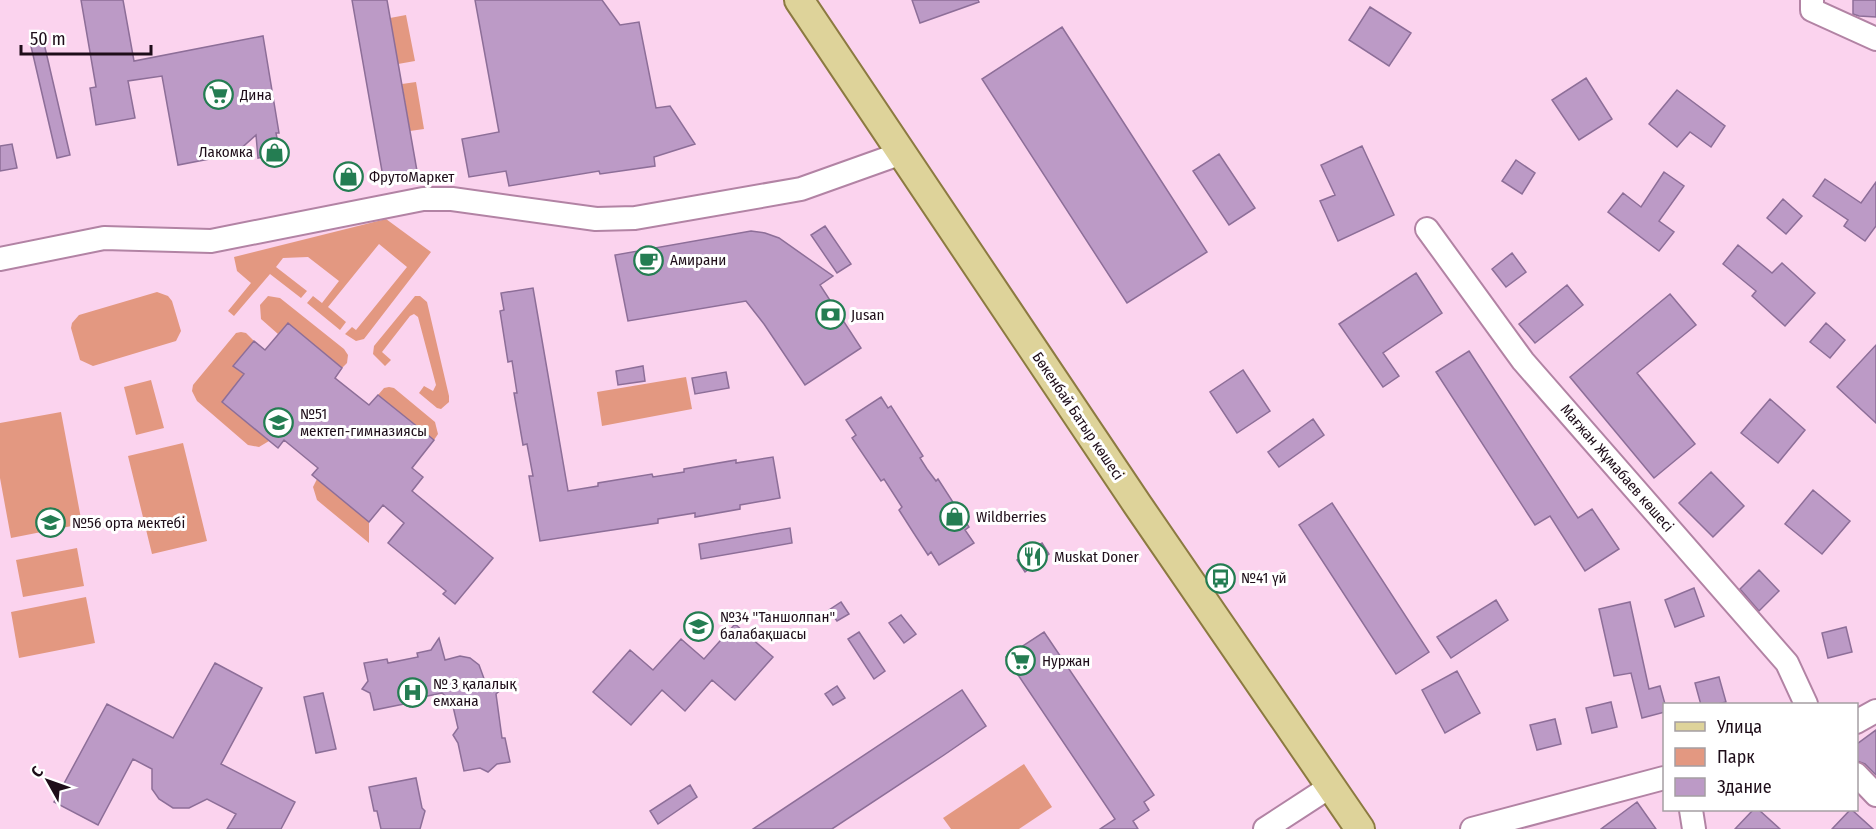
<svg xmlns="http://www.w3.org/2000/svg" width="1876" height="829" font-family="'Fira Sans Condensed',sans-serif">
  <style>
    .green { fill: #e39881 }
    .building { fill: #bc9ac6; stroke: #8d6e98; stroke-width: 1.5 }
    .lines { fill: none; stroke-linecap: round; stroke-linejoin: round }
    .minor-casing { stroke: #b283a4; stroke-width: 26 }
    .major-casing { stroke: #8c7a41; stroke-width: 32 }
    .minor { stroke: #fff; stroke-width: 22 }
    .major { stroke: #ded39a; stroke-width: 28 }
    .labels { text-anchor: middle; stroke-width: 6; stroke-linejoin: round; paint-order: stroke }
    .poi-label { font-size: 15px; fill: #1e0d19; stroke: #fff; text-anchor: start }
    .street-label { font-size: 15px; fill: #1e0d19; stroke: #fff }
  </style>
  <rect width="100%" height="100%" fill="#fbd3ee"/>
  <path class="green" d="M406 15 415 61 398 64 390 18Z
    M416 82 424 129 410 131 402 84Z
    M386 219 431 252 364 339 356 341 345 334 352 327 356 330 407 267 379 244 328 307 346 322 340 330 307 303 313 296 322 303 339 281 308 257 283 258 276 267 307 291 301 298 270 274 234 316 228 311 251 283 237 271 234 257Z
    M157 292 168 296 172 301 181 331 176 341 93 366 80 360 71 328 72 323 79 315Z
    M268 296 280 298 344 349 348 355 347 363 342 368 288 323 278 334 261 319 260 305Z
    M415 296H420L427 302 449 396V402L441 409 437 408 419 393 424 386 433 391 436 385 418 317 414 314 410 316 382 352 391 360 385 366 373 354 374 346Z
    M241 332 246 333 254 341 233 366 247 377 235 386 222 402 269 441 259 447 248 445 197 401 192 391 193 385 236 333Z
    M686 377 692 409 602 426 597 392Z
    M151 380 164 428 136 435 124 387Z
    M389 387 394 388 435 422 438 434 434 440 378 395 384 388Z
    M61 412 82 524 11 538 0 478V423Z
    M183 443 207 541 152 554 128 456Z
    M317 479 369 522V543L317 500 313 487Z
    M77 548 84 586 23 597 16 560Z
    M86 597 95 643 19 658 11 612Z
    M1024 764 1052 807 1019 829H951L943 818Z"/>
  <path class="building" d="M81 0H123L134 61 263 36 279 133H276L280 154 258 158 256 135 238 151 230 155 178 165 162 76 128 81 135 118 96 125 90 88 96 87Z
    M352 0H387L417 171 383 177Z
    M475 0H602L620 25 639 22 656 108 670 106 695 144 654 157 655 166 600 174 599 171 509 186 506 171 469 177 462 139 499 132Z
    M912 0H978L979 2 920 23Z
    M1853 0H1876V17L1859 16 1853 14Z
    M1370 7 1411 33 1389 66 1349 40Z
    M1062 27 1207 252 1127 303 982 79Z
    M43 39 70 155 57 158 30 42Z
    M1586 78 1612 119 1579 140 1552 100Z
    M1677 90 1725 126 1711 147 1690 132 1677 147 1649 124Z
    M12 144 17 168 0 171V146Z
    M1362 146 1394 215 1338 241 1320 201 1335 195 1321 165Z
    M1219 154 1255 208 1229 225 1193 171Z
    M1516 160 1535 173 1522 194 1502 181Z
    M1664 172 1684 186 1659 221 1674 232 1659 251 1608 212 1623 193 1641 207Z
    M1825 179 1861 203 1876 182V226L1865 241 1844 226 1848 220 1813 196Z
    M1783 199 1802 216 1786 234 1767 218Z
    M825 226 851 264 837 273 811 235Z
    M751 231 765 233 779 238 833 276 820 285 861 348 805 385 764 324 746 301 628 321 615 255Z
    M1738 245 1772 273 1782 263 1815 293 1785 326 1752 296 1756 291 1723 264Z
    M1512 253 1526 272 1506 287 1492 269Z
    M1416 273 1442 313 1383 353 1399 376 1383 387 1339 324Z
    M1567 285 1583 305 1535 343 1519 324Z
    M533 288 568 491 598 486V483L652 474 653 477 684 472V469L736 460V463L773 457 780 498 740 505V509L695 517V513L658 519V523L540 541 529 476H533L527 444 523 445 514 393H517L512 361 508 362 500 311 504 310 501 293Z
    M1670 294 1696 325 1637 373 1695 444 1654 478 1570 377Z
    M288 323 342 368 335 378 369 405 378 395 434 440 412 468 423 477 412 491 493 558 455 604 443 594 446 591 388 543 404 523 383 505 369 522 312 475 318 468 284 440 278 448 222 402 244 374 233 366 254 341 265 350Z
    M1826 323 1845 340 1830 358 1810 342Z
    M1876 345V423L1837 387Z
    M1469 351 1578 518 1592 509 1619 549 1585 571 1550 516 1535 525 1436 372Z
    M643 366 645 381 618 385 616 371Z
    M1243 370 1270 411 1237 433 1210 392Z
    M726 372 729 388 695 394 692 378Z
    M881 397 888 408 891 406 923 456 920 458 927 469 936 481 938 479 969 527 965 530 974 543 939 565 931 552 928 555 913 532 899 510 902 507 884 479 881 481 852 438 856 435 846 420Z
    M1770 399 1805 430 1778 463 1741 433Z
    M1313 419 1324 435 1279 467 1268 452Z
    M1711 472 1744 506 1713 537 1679 503Z
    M1813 490 1850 521 1822 554 1785 524Z
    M1332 503 1429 652 1396 674 1299 525Z
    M790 528 792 543 701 559 699 544Z
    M1042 543 1049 554 1025 572 1017 560Z
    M1759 570 1779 591 1759 611 1740 589Z
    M1694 588 1704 616 1675 627 1665 600Z
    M1496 600 1508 620 1451 658 1437 637Z
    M841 602 849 614 837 621 829 610Z
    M1630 602 1649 689 1660 686 1665 704V712L1642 718 1631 673 1614 676 1599 609Z
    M901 615 916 634 904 643 889 623Z
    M735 624 773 657 735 700 712 680 685 711 662 690 631 725 593 692 630 650 653 670 681 639 704 659Z
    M1846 627 1852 652 1828 658 1822 633Z
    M859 632 885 671 874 679 848 639Z
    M1044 632 1154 795 1144 802 1149 810 1133 821 1138 829H1100L1115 819 1006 657Z
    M439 638 445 660 460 656 470 658 479 665 486 684 514 679 496 694 502 738H505L510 762 497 764 488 772 480 768 464 771 458 743 453 735 458 728 452 702 442 693 413 699 410 707 404 704 374 710 370 693 362 689 368 681 364 663 387 659 388 663 418 657 417 653 431 650Z
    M215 663 262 688 221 764 295 802 281 829H227L236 814 207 799 189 808H173L159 799 152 789V769L133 759 98 825 54 802 107 704 173 738Z
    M1457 671 1480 713 1445 733 1422 690Z
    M1719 677 1726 702 1714 705H1701L1695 683Z
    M837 686 845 698 833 705 825 694Z
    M962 690 986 726 944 755 832 829H753Z
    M323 693 336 749 316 753 304 697Z
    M1611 702 1617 727 1592 733 1586 708Z
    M1555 719 1561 744 1537 750 1530 725Z
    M1876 730V775L1865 764 1857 761V744Z
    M416 778 422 808 425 811 420 829H381L377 811H374L369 787Z
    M690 785 697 797 658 824 650 811Z
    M1637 802 1656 829H1601Z
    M1753 810H1759L1780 829H1735Z
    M1850 810H1852L1873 829H1832Z"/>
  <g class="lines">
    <defs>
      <path id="minor" d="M1812 0V10L1876 39
        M1427 229 1523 361 1787 663 1806 704
        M0 259 104 238 211 241 423 199H452L596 219 635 218 801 189 902 153
        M1856 722 1876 711
        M1856 774 1876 795
        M1691 810 1694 829
        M1265 829 1331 786
        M1472 829 1664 778"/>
      <path id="major" d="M799 0 1137 504 1360 829"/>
    </defs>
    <use href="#minor" class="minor-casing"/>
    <use href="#major" class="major-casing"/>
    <use href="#minor" class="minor"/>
    <use href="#major" class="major"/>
  </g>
  <defs>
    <symbol id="supermarket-ring" viewBox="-11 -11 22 22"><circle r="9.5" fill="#fff" stroke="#247d52" stroke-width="1.5"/><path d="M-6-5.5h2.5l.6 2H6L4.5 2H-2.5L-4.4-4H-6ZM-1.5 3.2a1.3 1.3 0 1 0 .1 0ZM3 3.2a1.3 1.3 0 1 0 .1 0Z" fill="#247d52"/></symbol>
    <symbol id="shop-ring" viewBox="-11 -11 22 22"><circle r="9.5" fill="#fff" stroke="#247d52" stroke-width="1.5"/><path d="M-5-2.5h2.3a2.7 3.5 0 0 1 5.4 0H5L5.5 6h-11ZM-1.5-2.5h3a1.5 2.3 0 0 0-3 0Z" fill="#247d52"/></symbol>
    <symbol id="cafe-ring" viewBox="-11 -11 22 22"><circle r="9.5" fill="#fff" stroke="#247d52" stroke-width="1.5"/><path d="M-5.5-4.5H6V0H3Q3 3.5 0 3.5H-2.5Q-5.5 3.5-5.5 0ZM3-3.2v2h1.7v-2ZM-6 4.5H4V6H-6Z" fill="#247d52"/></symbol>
    <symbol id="bank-ring" viewBox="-11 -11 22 22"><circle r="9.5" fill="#fff" stroke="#247d52" stroke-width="1.5"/><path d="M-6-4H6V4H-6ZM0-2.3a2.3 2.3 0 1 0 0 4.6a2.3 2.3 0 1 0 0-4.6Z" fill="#247d52"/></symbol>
    <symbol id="school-ring" viewBox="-11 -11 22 22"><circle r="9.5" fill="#fff" stroke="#247d52" stroke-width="1.5"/><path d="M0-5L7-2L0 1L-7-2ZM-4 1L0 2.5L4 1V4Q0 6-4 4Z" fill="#247d52"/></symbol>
    <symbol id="restaurant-ring" viewBox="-11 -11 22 22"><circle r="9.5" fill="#fff" stroke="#247d52" stroke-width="1.5"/><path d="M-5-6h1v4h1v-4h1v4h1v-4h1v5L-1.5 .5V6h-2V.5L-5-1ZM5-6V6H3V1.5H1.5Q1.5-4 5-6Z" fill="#247d52"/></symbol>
    <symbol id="bus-ring" viewBox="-11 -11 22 22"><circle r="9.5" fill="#fff" stroke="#247d52" stroke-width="1.5"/><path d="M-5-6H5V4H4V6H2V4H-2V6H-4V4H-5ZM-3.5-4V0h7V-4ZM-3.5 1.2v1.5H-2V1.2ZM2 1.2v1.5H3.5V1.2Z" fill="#247d52"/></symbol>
    <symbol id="hospital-ring" viewBox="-11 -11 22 22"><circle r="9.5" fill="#fff" stroke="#247d52" stroke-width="1.5"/><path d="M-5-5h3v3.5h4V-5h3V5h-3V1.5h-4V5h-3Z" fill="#247d52"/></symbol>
  </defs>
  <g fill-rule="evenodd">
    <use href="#supermarket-ring" x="202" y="78" width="33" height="33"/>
    <use href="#shop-ring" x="258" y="136" width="33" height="33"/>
    <use href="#shop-ring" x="332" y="160" width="33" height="33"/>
    <use href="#cafe-ring" x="632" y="244" width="33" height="33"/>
    <use href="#bank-ring" x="814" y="298" width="33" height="33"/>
    <use href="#school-ring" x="262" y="406" width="33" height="33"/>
    <use href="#shop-ring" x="938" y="500" width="33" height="33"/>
    <use href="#school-ring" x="34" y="506" width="33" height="33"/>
    <use href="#restaurant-ring" x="1016" y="540" width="33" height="33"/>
    <use href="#bus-ring" x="1204" y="562" width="33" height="33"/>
    <use href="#school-ring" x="682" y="610" width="33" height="33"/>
    <use href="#supermarket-ring" x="1004" y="644" width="33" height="33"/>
    <use href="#hospital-ring" x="396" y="676" width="33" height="33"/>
  </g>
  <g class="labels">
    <g class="poi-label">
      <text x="240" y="100">Дина</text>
      <text x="253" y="157" text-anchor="end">Лакомка</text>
      <text x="369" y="182">ФрутоМаркет</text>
      <text x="670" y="265">Амирани</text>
      <text x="851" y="320">Jusan</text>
      <text x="300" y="419">№51<tspan x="300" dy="17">мектеп-гимназиясы</tspan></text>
      <text x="976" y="522">Wildberries</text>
      <text x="72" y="528">№56 орта мектебі</text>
      <text x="1054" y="562">Muskat Doner</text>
      <text x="1241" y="583">№41 үй</text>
      <text x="720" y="622">№34 "Таншолпан"<tspan x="720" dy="17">балабақшасы</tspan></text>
      <text x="1042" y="666">Нуржан</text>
      <text x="433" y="689">№ 3 қалалық<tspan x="433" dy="17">емхана</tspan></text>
    </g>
    <g class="street-label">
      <text transform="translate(1078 416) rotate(56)" y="5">Бөкенбай Батыр көшесі</text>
      <text transform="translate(1617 468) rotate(49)" y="5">Мағжан Жұмабаев көшесі</text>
    </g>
  </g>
  <rect x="1663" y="703" width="195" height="108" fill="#ffffff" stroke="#a59ea3" stroke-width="1.5"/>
  <rect x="1675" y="722" width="30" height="9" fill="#ded39a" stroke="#a59ea3" stroke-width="1.5"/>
  <text x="1717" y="733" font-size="18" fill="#1e0d19">Улица</text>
  <rect x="1675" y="748" width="30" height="18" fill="#e39881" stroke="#a59ea3" stroke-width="1.5"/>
  <text x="1717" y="763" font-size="18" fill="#1e0d19">Парк</text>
  <rect x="1675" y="778" width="30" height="18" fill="#bc9ac6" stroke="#a59ea3" stroke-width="1.5"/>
  <text x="1717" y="793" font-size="18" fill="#1e0d19">Здание</text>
  <g transform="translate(48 781) rotate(310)" stroke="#ffffff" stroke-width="4.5" paint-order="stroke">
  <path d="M0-4.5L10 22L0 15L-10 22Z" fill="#1e0d19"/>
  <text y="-9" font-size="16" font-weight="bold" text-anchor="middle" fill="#1e0d19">С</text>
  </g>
  <path d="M21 45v9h130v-9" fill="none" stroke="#1e0d19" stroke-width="3"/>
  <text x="30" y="45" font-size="18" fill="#1e0d19" stroke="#ffffff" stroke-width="4.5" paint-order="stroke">50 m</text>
</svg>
